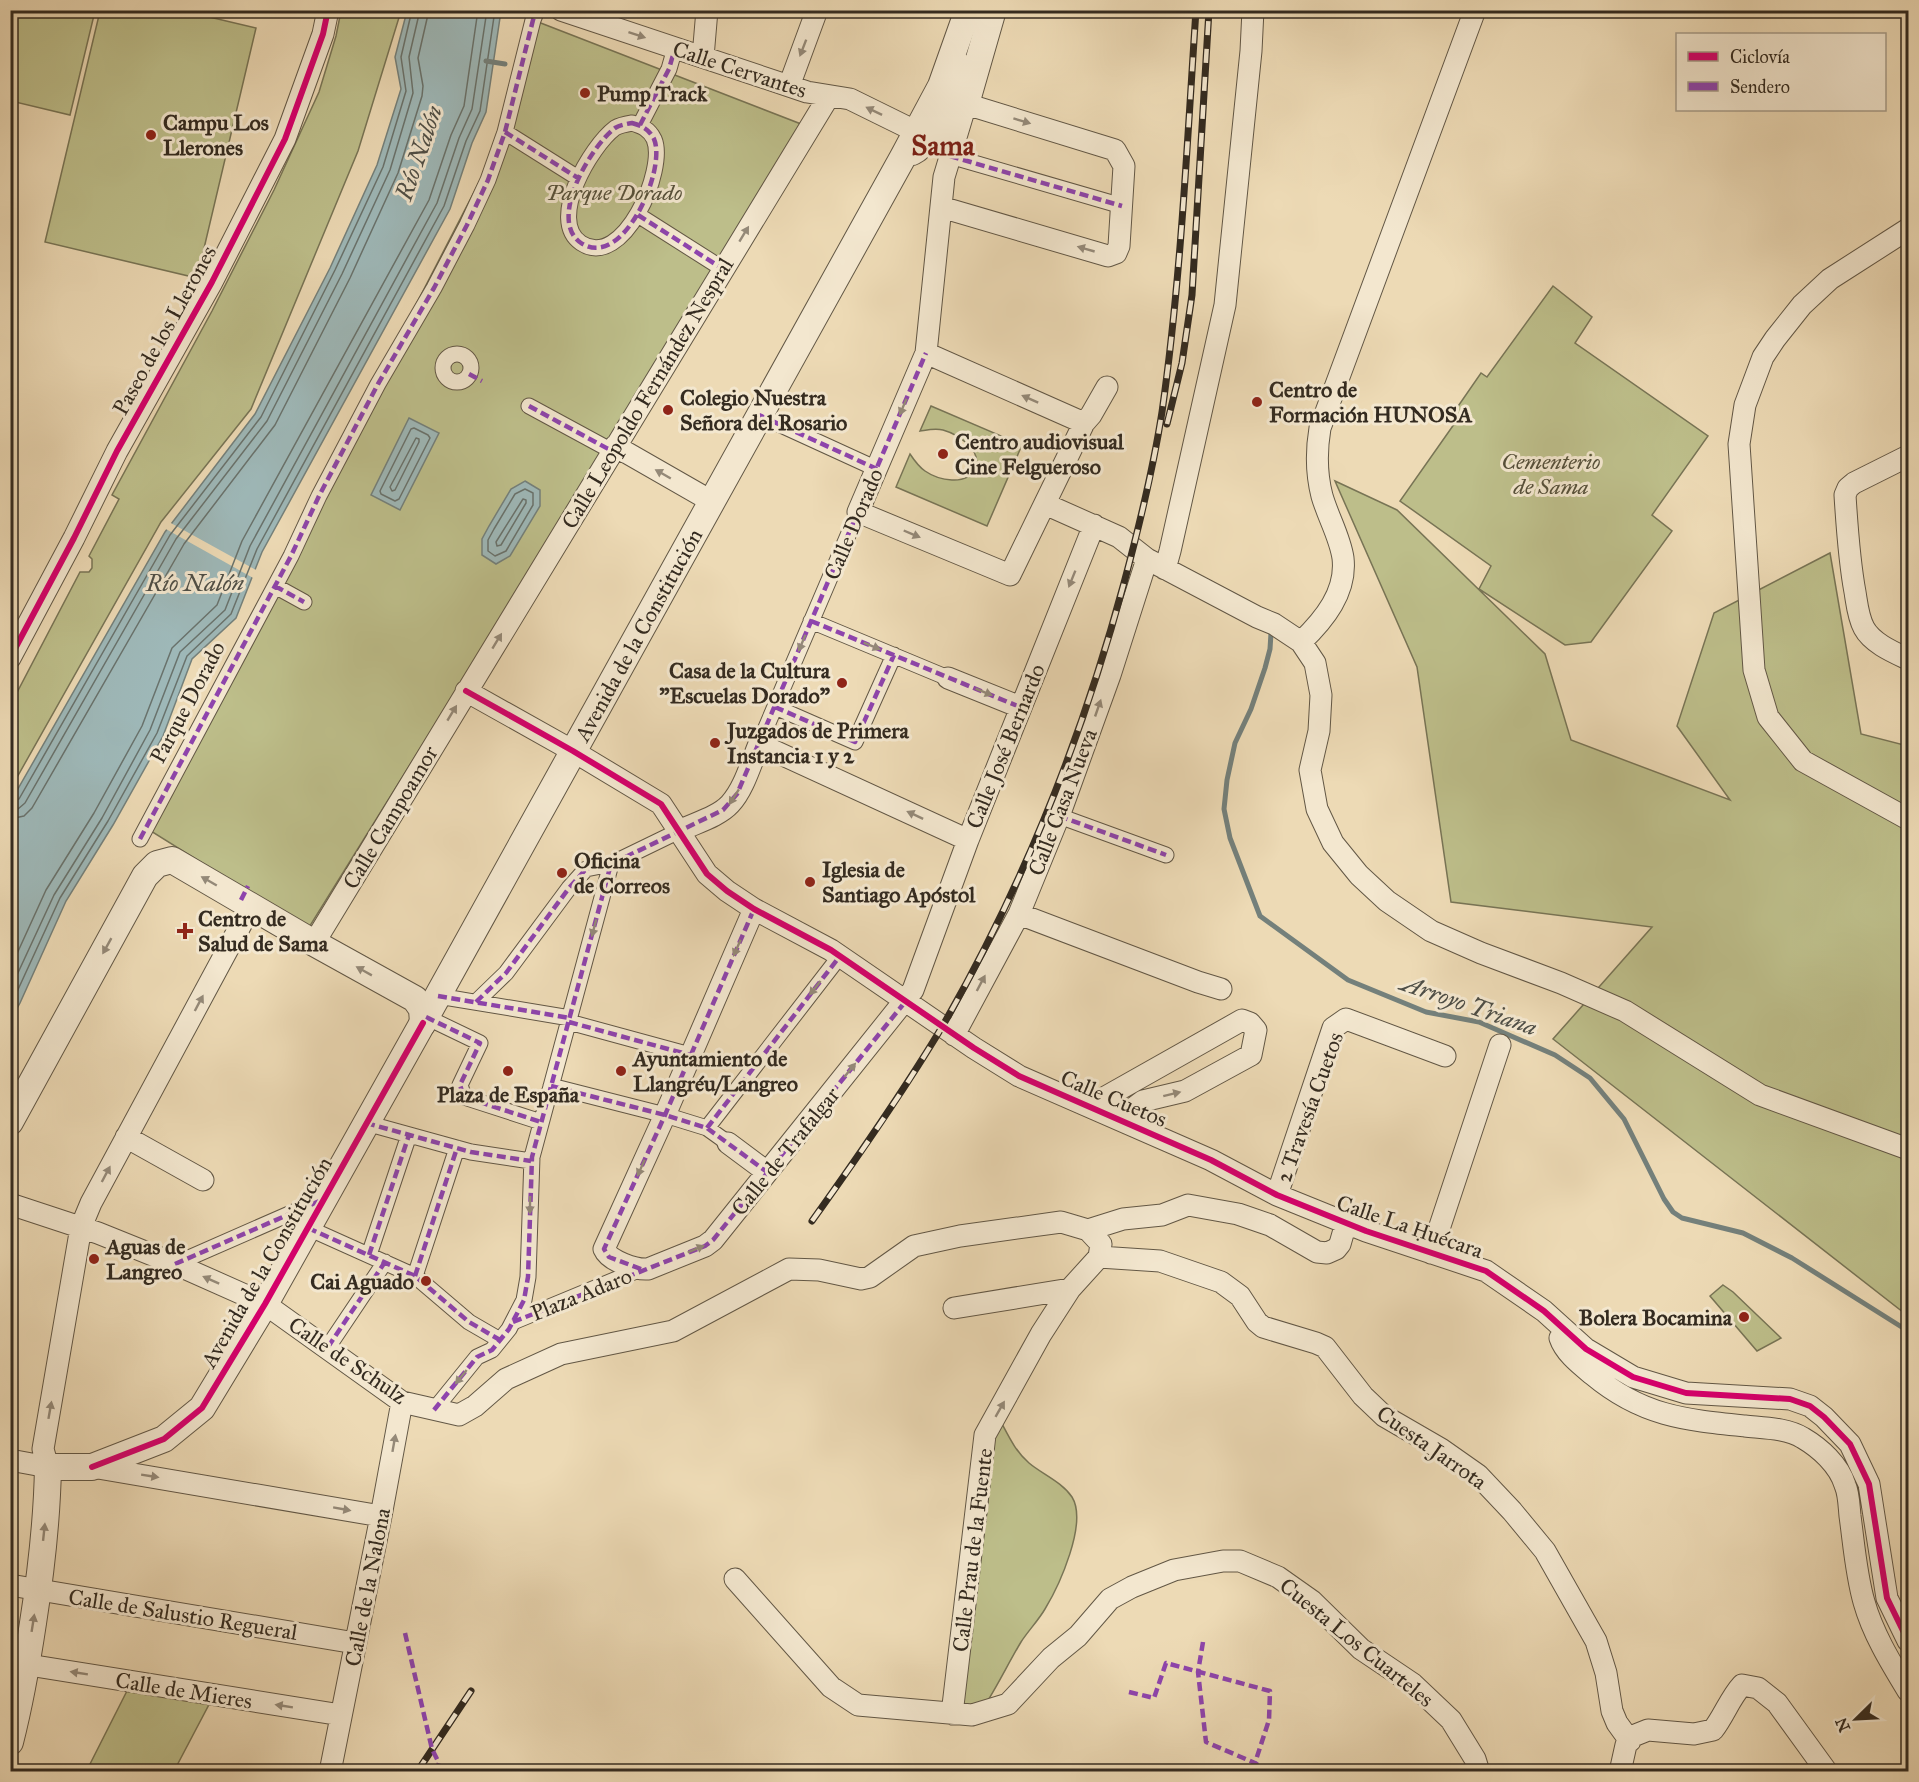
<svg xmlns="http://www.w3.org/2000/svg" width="1919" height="1782" font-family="'IM FELL Great Primer',serif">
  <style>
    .green { fill: #bdbe8a; stroke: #787455; stroke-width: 1.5 }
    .water { fill: #9eb8b8; stroke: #74807b; stroke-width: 1.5 }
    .pier { fill: #eddab5 }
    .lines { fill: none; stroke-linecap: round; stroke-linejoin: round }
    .shore { stroke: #69726c; stroke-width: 1.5 }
    .stream { stroke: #74807b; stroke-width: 5 }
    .pedestrian-casing { stroke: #625745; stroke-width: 17 }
    .minor-casing { stroke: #625745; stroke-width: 23 }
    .tertiary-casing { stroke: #625745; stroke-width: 28 }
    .pedestrian { stroke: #f3e7cf; stroke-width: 15 }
    .minor { stroke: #f3e7cf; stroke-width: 21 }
    .tertiary { stroke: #f3e7cf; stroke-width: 26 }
    .rail-casing { stroke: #342b20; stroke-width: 7 }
    .rail { stroke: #f3e7cf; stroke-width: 4.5; stroke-dasharray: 14; stroke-linecap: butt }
    .quiet { stroke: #8e44ad; stroke-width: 4.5; stroke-dasharray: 9 4.5; stroke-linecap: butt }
    .cycleway-casing { stroke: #f3e7cf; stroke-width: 10 }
    .cycleway { stroke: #d6006c; stroke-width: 6 }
    .oneway { fill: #948978 }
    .poi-dot { fill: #8f2418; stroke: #f3e7cf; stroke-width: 2 }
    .labels { text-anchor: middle; stroke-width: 6; stroke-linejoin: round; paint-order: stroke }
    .street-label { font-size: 22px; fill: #342b20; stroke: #f3e7cf }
    .poi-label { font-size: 22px; font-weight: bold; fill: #342b20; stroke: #f3e7cf; text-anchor: start }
    .park-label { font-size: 22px; font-style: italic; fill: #56503a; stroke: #f3e7cf }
    .water-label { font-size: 24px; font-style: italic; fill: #4e4e46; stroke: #f3e7cf }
    .district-label { font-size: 28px; font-weight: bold; fill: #7a1f14; stroke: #f3e7cf }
  </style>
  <rect width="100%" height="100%" fill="#eddab5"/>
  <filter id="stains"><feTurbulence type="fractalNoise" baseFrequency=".00333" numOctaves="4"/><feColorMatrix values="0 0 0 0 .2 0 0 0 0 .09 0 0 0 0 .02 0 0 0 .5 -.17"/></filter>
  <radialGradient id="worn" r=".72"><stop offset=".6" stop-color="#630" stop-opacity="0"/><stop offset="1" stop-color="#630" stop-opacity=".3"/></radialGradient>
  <path class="green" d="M11 10 95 11 70 115 11 101Z
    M100 11H184L256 28 197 278 45 242Z
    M341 11H401L358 151 251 409 161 522 11 788V704L80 572H89L92 568V559L89 556 119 499 112 495 212 311 274 190 319 92 336 36Z
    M533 20 801 124 490 636 308 929 146 828 505 132Z
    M1553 286 1592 317 1575 343 1708 436 1652 515 1672 531 1591 642 1565 645 1479 589 1491 566 1400 501 1457 420 1452 415 1481 373 1487 377Z
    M931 406 1022 445 987 526 896 487 910 454C914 460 919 467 925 471 938 480 967 487 975 468 983 450 957 434 943 430 935 428 927 430 920 431Z
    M1335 481 1397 510 1545 654 1571 740 1730 800 1677 726 1714 613 1830 553 1861 734 1908 746V1316L1553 1039 1652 927 1451 902 1417 667Z
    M1723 1285 1733 1292 1781 1338 1757 1351 1710 1296Z
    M1001 1422C1009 1437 1016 1452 1029 1463 1042 1474 1062 1482 1072 1497 1088 1523 1059 1586 1045 1609 1038 1621 1028 1631 1021 1642 1009 1662 999 1683 987 1702L982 1706 961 1704 988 1504 990 1452Z
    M132 1681 214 1695 174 1771 86 1772Z"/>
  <path class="water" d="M407 11H501L486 112 472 143 450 209 262 552 236 618 192 659 163 736 113 825 66 901 20 1003 11 1019V801L165 532 255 414 330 268 377 165 401 89 395 57Z
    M409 418 439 433 400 510 371 495Z
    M525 481 540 490V506L510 556 496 564 482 555V539L489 526 511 489Z"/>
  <path class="pier" d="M169 522 258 571 255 579 164 528Z"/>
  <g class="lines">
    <path class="shore" d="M414 428 428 435 430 438 399 499 395 501 381 494 380 491 411 429Z
      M416 438 419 439V442L395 490 392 491 390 487Z
      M525 489 533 493V505L506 551 495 556 488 551V540L494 529 515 494Z
      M523 499 526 500V503L501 545 497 546 496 542Z
      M10 802 19 799 170 535 261 417 335 270 383 167 406 91 401 57 412 10
      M10 810 18 809 25 803 176 539 267 421 342 274 390 170 413 93 409 57 420 10
      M10 819 24 816 32 808 184 544 275 425 350 278 398 173 422 96 423 86 418 58 429 10
      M10 969 46 890 94 813 142 726 172 648 217 605 242 541 429 200 451 135 464 106 478 10
      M10 990 54 895 102 818 150 730 180 652 225 610 250 546 437 203 459 138 472 109 487 10
      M10 1007 60 898 108 821 157 733 187 656 231 614 257 549 444 206 466 141 480 111 495 10"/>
    <path class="stream" d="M486 61 505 64
      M1271 633 1270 649 1265 668 1251 709 1235 743 1227 780 1224 809 1230 838 1260 916 1348 980 1426 1012 1479 1022 1555 1055 1590 1078 1624 1119 1664 1199 1673 1212 1682 1218 1743 1233 1792 1258 1908 1331"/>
    <defs>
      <path id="pedestrian" d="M632 123C642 126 649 129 654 139 667 169 623 271 581 243 547 220 591 146 615 128 620 125 626 124 632 123Z
        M640 125 669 69 675 48
        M505 132 578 178
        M950 156 1122 206
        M638 215 723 269
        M443 368a14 14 0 1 1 28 0a14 14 0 1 1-28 0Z
        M529 406 612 451
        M759 415 877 469
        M275 586 304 602
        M811 621 948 678
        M775 707 855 742 894 655
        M759 744 858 512
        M1059 816 1166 855
        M140 839 291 556 319 496 378 384 434 288 467 225 488 180 505 132 533 20 537 10
        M438 996 570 1018
        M476 1002 506 973 569 888 586 869 611 864
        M426 1017 480 1043 460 1085 464 1097 541 1122
        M569 1022 690 1055
        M551 1086 665 1115 707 1128 728 1143
        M366 1123 471 1152 531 1161
        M707 1128 840 956
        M308 1228 415 1276 469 1322 500 1340
        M369 1255 409 1135
        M175 1264 321 1200
        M415 1276 457 1148
        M513 1322 641 1269
        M328 1347 385 1262
        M434 1410 477 1357 492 1350 509 1329 524 1300 528 1277 532 1157 611 864 679 831"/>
      <path id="minor" d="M561 10 807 92 850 99 917 132
        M703 57 707 10
        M789 86 817 10
        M953 127V90L961 64
        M941 207 1108 256 1116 253 1119 246 1124 166 1115 150 966 104 944 177 926 353 858 512 1010 575 1084 423 1091 415 1107 387
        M1908 229 1830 279 1802 305 1775 339 1763 357 1745 405 1739 444 1754 670 1768 717 1803 761 1908 819
        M926 353 1084 423
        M615 446 711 501
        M1908 456 1854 483 1848 488 1845 495C1847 527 1849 560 1855 592 1857 604 1858 617 1864 628 1872 643 1893 652 1908 659
        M1045 504 1119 537 1147 559 1257 617 1274 624 1301 642 1315 663 1321 695 1319 731 1310 770 1317 809 1333 843 1359 875 1387 901 1431 931 1481 953 1561 983 1625 1011 1760 1095 1908 1149
        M1165 569 1170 551 1225 305 1251 51 1253 10
        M1301 642C1324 620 1347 592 1343 558 1340 537 1328 517 1322 496 1316 473 1316 452 1320 428L1475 10
        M10 658 74 538 117 451 212 282 285 139 323 34 328 10
        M948 678 1020 707
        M466 691 573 751 661 804 707 874 727 891 754 909 831 950 974 1048 1019 1076 1211 1160 1277 1195 1366 1231 1486 1271 1544 1311 1586 1349 1633 1377 1686 1393 1790 1399 1810 1406 1824 1417 1850 1444 1869 1484 1887 1598 1908 1641
        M679 831C695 823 718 817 730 804 744 789 751 763 759 744L968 840
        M754 909 665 1115 604 1249C609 1261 636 1270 648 1269L705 1246 713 1240 913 990 968 840 1094 525
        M1019 914 1198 982 1221 989
        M314 943 829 96
        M954 1035 1019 914 1059 816 1110 675 1147 559
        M1098 1110 1102 1099 1242 1020 1250 1023 1256 1030 1251 1055 1185 1091 1143 1101 1131 1110 1127 1123
        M126 1137 203 1180
        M728 1143 767 1172
        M1277 1195 1333 1028 1346 1019 1445 1056
        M10 1204 98 1233 175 1264 265 1304 402 1402 459 1415 475 1406 506 1379 561 1354 673 1331 789 1269 819 1270 861 1279 870 1277 914 1246 960 1236 1061 1222 1088 1230 1101 1244 1099 1257 1070 1289 1041 1334 985 1435 952 1714
        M1088 1230 1123 1219 1162 1215 1188 1205 1238 1214 1270 1225 1317 1252 1327 1253 1336 1249 1340 1244 1346 1223
        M1431 1253 1500 1045
        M1099 1257 1160 1261 1221 1282 1240 1296 1257 1322 1263 1327 1316 1343 1325 1347 1363 1396 1384 1416 1441 1449 1478 1475 1512 1511 1545 1551 1596 1641 1606 1673 1612 1711 1617 1723 1630 1741
        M954 1308 1070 1289
        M1560 1338C1565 1353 1581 1365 1593 1375 1642 1416 1685 1420 1745 1426 1764 1428 1787 1428 1803 1438 1820 1448 1839 1465 1845 1485 1849 1494 1849 1506 1850 1516 1854 1545 1856 1574 1864 1602 1873 1634 1891 1663 1908 1691
        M10 1460 48 1467 43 1449 81 1227 91 1203 251 906
        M92 1467 381 1516
        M735 1579 831 1687 858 1705 972 1715 1008 1704 1051 1658 1078 1636 1110 1599 1132 1587 1174 1570 1223 1561H1240L1278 1577 1312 1601 1361 1649 1413 1684 1451 1720 1475 1759 1479 1772
        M10 1585 355 1643
        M10 1662 341 1715
        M330 1772 381 1516 402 1402
        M1620 1772 1626 1745 1633 1736 1648 1730 1694 1734 1713 1730C1724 1716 1730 1698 1742 1685L1758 1688 1777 1703 1827 1772"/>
      <g id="tertiary">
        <path d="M912 152 917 149 966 104 993 10"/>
        <path d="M10 1122 145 876 157 864 172 860 314 943 415 999 422 1009 423 1023"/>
        <path id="s1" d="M10 1742C20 1703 27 1663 33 1623 41 1572 47 1519 48 1467H92L164 1439 202 1408 265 1304 426 1017 903 157 941 86 968 10"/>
      </g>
    </defs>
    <use href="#pedestrian" class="pedestrian-casing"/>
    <use href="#minor" class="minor-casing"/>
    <use href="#tertiary" class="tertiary-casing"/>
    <use href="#pedestrian" class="pedestrian"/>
    <use href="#minor" class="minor"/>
    <use href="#tertiary" class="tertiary"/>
    <defs>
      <path id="rail" d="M1167 424 1182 363 1192 295 1209 10
        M812 1221C857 1158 902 1094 942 1027 1022 888 1082 739 1124 583 1139 527 1153 470 1162 412 1181 279 1187 144 1196 10
        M417 1772 471 1691"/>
    </defs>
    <use href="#rail" class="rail-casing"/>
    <use href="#rail" class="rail"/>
    <path class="quiet" d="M632 123C642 126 649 129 654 139 667 169 623 271 581 243 547 220 591 146 615 128 620 125 626 124 632 123Z
      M640 125 669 69 675 48
      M505 132 578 178
      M950 156 1122 206
      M638 215 723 269
      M469 374 482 381
      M529 406 612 451
      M759 415 877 469
      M275 586 304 602
      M811 621 1020 707
      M775 707 855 742 894 655
      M1059 816 1166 855
      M140 839 291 556 319 496 378 384 434 288 467 225 488 180 505 132 533 20 537 10
      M241 900 248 886
      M438 996 570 1018
      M476 1002 506 973 569 888 586 869 611 864
      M426 1017 480 1043 460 1085 464 1097 541 1122
      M569 1022 690 1055
      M551 1086 665 1115 707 1128 767 1172
      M366 1123 471 1152 531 1161
      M707 1128 840 956
      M308 1228 415 1276 469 1322 500 1340
      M369 1255 409 1135
      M175 1264 324 1199
      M641 1269 609 1257 604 1249 665 1115 754 909
      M415 1276 457 1148
      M513 1322 705 1246 713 1240 905 1002
      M328 1347 385 1262
      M434 1410 477 1357 492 1350 509 1329 524 1300 528 1277 532 1157 611 864 723 810 737 794 926 353
      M405 1633 432 1749 439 1763 436 1772
      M1203 1642 1198 1672 1206 1742 1255 1763 1269 1772
      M1129 1692 1154 1698 1166 1663 1270 1691 1269 1720 1252 1772"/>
    <defs>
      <path id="cycleway" d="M10 658 74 538 117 451 212 282 285 139 323 34 328 10
        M466 691 573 751 661 804 707 874 727 891 754 909 831 950 974 1048 1019 1076 1211 1160 1277 1195 1366 1231 1486 1271 1544 1311 1586 1349 1633 1377 1686 1393 1790 1399 1810 1406 1824 1417 1850 1444 1869 1484 1887 1598 1908 1641
        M92 1467 164 1439 202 1408 265 1304 423 1023"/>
    </defs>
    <use href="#cycleway" class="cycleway-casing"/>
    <use href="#cycleway" class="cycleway"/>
  </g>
  <defs><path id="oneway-solid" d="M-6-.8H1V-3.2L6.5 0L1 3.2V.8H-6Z" transform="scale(1.5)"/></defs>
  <g class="oneway">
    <use href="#oneway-solid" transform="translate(637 35) rotate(18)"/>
    <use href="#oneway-solid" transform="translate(803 48) rotate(111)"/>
    <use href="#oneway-solid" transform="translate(874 111) rotate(-154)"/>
    <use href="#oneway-solid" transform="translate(1022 121) rotate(17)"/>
    <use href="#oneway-solid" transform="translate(744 234) rotate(-59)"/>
    <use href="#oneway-solid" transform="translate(1086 249) rotate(-164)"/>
    <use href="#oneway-solid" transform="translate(1030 399) rotate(-156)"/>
    <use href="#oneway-solid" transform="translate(903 407) rotate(113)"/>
    <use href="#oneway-solid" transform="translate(663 474) rotate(-150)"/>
    <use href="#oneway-solid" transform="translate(912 534) rotate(23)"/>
    <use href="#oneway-solid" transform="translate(1072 579) rotate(112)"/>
    <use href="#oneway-solid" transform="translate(497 641) rotate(-59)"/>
    <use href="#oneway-solid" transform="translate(802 643) rotate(113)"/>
    <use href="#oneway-solid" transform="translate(872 646) rotate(22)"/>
    <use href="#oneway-solid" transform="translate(984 692) rotate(22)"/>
    <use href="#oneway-solid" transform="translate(1098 708) rotate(-71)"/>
    <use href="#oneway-solid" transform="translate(452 713) rotate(-59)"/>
    <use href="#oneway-solid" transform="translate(734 797) rotate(123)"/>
    <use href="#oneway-solid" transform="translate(915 815) rotate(-155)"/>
    <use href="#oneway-solid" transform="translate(209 881) rotate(-150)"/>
    <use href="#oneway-solid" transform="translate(594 928) rotate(105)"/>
    <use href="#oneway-solid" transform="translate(107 946) rotate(119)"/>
    <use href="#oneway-solid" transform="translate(737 948) rotate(114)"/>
    <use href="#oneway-solid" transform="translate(364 971) rotate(-151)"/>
    <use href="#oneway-solid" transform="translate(981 983) rotate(-62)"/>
    <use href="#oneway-solid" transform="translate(815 988) rotate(128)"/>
    <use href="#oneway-solid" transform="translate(199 1003) rotate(-62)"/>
    <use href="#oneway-solid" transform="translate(850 1070) rotate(-51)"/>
    <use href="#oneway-solid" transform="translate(1172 1094) rotate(-14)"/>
    <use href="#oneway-solid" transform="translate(641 1168) rotate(114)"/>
    <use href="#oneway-solid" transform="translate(106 1174) rotate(-62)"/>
    <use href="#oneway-solid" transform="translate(530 1205) rotate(91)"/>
    <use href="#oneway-solid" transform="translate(696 1249) rotate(-23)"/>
    <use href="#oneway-solid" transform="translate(211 1280) rotate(-156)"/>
    <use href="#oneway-solid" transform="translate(461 1377) rotate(129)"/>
    <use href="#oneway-solid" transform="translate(1000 1409) rotate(-60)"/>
    <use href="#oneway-solid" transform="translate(50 1410) rotate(-80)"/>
    <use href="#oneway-solid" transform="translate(394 1443) rotate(-80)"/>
    <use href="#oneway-solid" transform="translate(150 1476) rotate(9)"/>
    <use href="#oneway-solid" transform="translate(342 1509) rotate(10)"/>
    <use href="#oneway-solid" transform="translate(44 1532) rotate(-84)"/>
    <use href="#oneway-solid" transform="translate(33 1623) rotate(-81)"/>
    <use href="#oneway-solid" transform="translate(79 1673) rotate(-171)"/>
    <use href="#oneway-solid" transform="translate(284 1706) rotate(-171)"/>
  </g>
  <g class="poi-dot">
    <circle cx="585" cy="93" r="6"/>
    <circle cx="151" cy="135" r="6"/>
    <circle cx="1257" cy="402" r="6"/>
    <circle cx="668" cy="410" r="6"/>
    <circle cx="943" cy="454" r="6"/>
    <circle cx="842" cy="683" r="6"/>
    <circle cx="715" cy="743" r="6"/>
    <circle cx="562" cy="873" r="6"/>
    <circle cx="810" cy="882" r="6"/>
    <path d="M182 922h6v6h6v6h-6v6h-6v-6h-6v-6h6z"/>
    <circle cx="508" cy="1071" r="6"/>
    <circle cx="621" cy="1071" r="6"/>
    <circle cx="94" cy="1259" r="6"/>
    <circle cx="426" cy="1281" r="6"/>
    <circle cx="1744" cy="1317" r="6"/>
  </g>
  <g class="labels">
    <g class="street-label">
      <text transform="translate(740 69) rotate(18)" y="8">Calle Cervantes</text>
      <text transform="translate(164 330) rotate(-61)" y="8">Paseo de los Llerones</text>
      <text transform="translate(647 393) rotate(-59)" y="8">Calle Leopoldo Fernández Nespral</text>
      <text transform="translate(853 524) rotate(-67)" y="8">Calle Dorado</text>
      <text dy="8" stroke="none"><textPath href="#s1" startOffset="1336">Avenida de la Constitución</textPath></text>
      <text transform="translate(187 702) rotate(-62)" y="8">Parque Dorado</text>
      <text transform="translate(1005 746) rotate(-68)" y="8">Calle José Bernardo</text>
      <text transform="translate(1062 802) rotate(-69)" y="8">Calle Casa Nueva</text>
      <text transform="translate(390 817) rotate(-59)" y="8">Calle Campoamor</text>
      <text transform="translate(1114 1098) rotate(23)" y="8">Calle Cuetos</text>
      <text transform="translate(1309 1107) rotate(-70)" y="8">2 Travesía Cuetos</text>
      <text transform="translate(785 1151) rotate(-51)" y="8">Calle de Trafalgar</text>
      <text transform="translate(1410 1226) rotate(19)" y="8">Calle La Ḥuécara</text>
      <text transform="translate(266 1262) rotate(-60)" y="8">Avenida de la Constitución</text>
      <text transform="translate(581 1294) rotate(-22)" y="8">Plaza Adaro</text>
      <text transform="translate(348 1360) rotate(34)" y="8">Calle de Schulz</text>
      <text transform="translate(1432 1447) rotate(35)" y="8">Cuesta Jarrota</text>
      <text transform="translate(972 1550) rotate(-83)" y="8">Calle Prau de la Fuente</text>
      <text transform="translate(367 1587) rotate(-79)" y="8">Calle de la Nalona</text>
      <text transform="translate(183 1614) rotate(9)" y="8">Calle de Salustio Regueral</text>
      <text transform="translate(1357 1642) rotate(39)" y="8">Cuesta Los Cuarteles</text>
      <text transform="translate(184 1690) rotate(9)" y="8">Calle de Mieres</text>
    </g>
    <g class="poi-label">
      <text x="597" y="101">Pump Track</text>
      <text x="163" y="130">Campu Los<tspan x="163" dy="25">Llerones</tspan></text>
      <text x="1269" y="397">Centro de<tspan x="1269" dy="25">Formación HUNOSA</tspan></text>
      <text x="680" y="405">Colegio Nuestra<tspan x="680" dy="25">Señora del Rosario</tspan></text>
      <text x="955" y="449">Centro audiovisual<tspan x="955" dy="25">Cine Felgueroso</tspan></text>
      <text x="830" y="678" text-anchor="end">Casa de la Cultura<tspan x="830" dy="25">"Escuelas Dorado"</tspan></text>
      <text x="727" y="738">Juzgados de Primera<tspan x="727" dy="25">Instancia 1 y 2</tspan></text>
      <text x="574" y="868">Oficina<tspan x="574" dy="25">de Correos</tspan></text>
      <text x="822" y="877">Iglesia de<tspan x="822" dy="25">Santiago Apóstol</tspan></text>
      <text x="198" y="926">Centro de<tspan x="198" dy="25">Salud de Sama</tspan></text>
      <text x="633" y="1066">Ayuntamiento de<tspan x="633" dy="25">Llangréu/Langreo</tspan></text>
      <text x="508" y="1102" text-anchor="middle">Plaza de España</text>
      <text x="106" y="1254">Aguas de<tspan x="106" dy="25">Langreo</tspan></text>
      <text x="414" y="1289" text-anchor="end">Cai Aguado</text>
      <text x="1732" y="1325" text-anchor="end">Bolera Bocamina</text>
    </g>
    <g class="park-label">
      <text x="614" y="200">Parque Dorado</text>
      <text x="1551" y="469">Cementerio<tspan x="1551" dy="25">de Sama</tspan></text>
    </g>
    <g class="water-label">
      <text transform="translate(419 153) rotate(-71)" y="8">Río Nalón</text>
      <text x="195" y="591">Río Nalón</text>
      <text transform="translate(1469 1005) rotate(19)" y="8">Arroyo Triana</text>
    </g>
    <g class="district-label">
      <text x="943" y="155">Sama</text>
    </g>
  </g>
  <rect width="1919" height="1782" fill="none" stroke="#eddab5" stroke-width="36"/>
  <rect x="12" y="12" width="1895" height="1758" fill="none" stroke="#342b20" stroke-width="3"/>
  <rect x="18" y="18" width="1883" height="1746" fill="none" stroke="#342b20" stroke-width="1.5"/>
  <rect x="1676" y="33" width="210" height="78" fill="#f3e7cf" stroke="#a79c89" stroke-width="1.5"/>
  <rect x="1688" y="52" width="30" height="9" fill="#d6006c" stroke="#a79c89" stroke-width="1.5"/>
  <text x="1730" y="63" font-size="18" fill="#342b20">Ciclovía</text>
  <rect x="1688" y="82" width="30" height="9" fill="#8e44ad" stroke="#a79c89" stroke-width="1.5"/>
  <text x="1730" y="93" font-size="18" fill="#342b20">Sendero</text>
  <g transform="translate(1856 1719) rotate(246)" stroke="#f3e7cf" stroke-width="4.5" paint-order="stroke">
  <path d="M0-4.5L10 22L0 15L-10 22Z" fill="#342b20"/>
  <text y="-9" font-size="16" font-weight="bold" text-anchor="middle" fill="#342b20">N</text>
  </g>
  <rect width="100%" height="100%" filter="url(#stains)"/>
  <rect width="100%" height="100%" fill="url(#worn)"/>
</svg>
